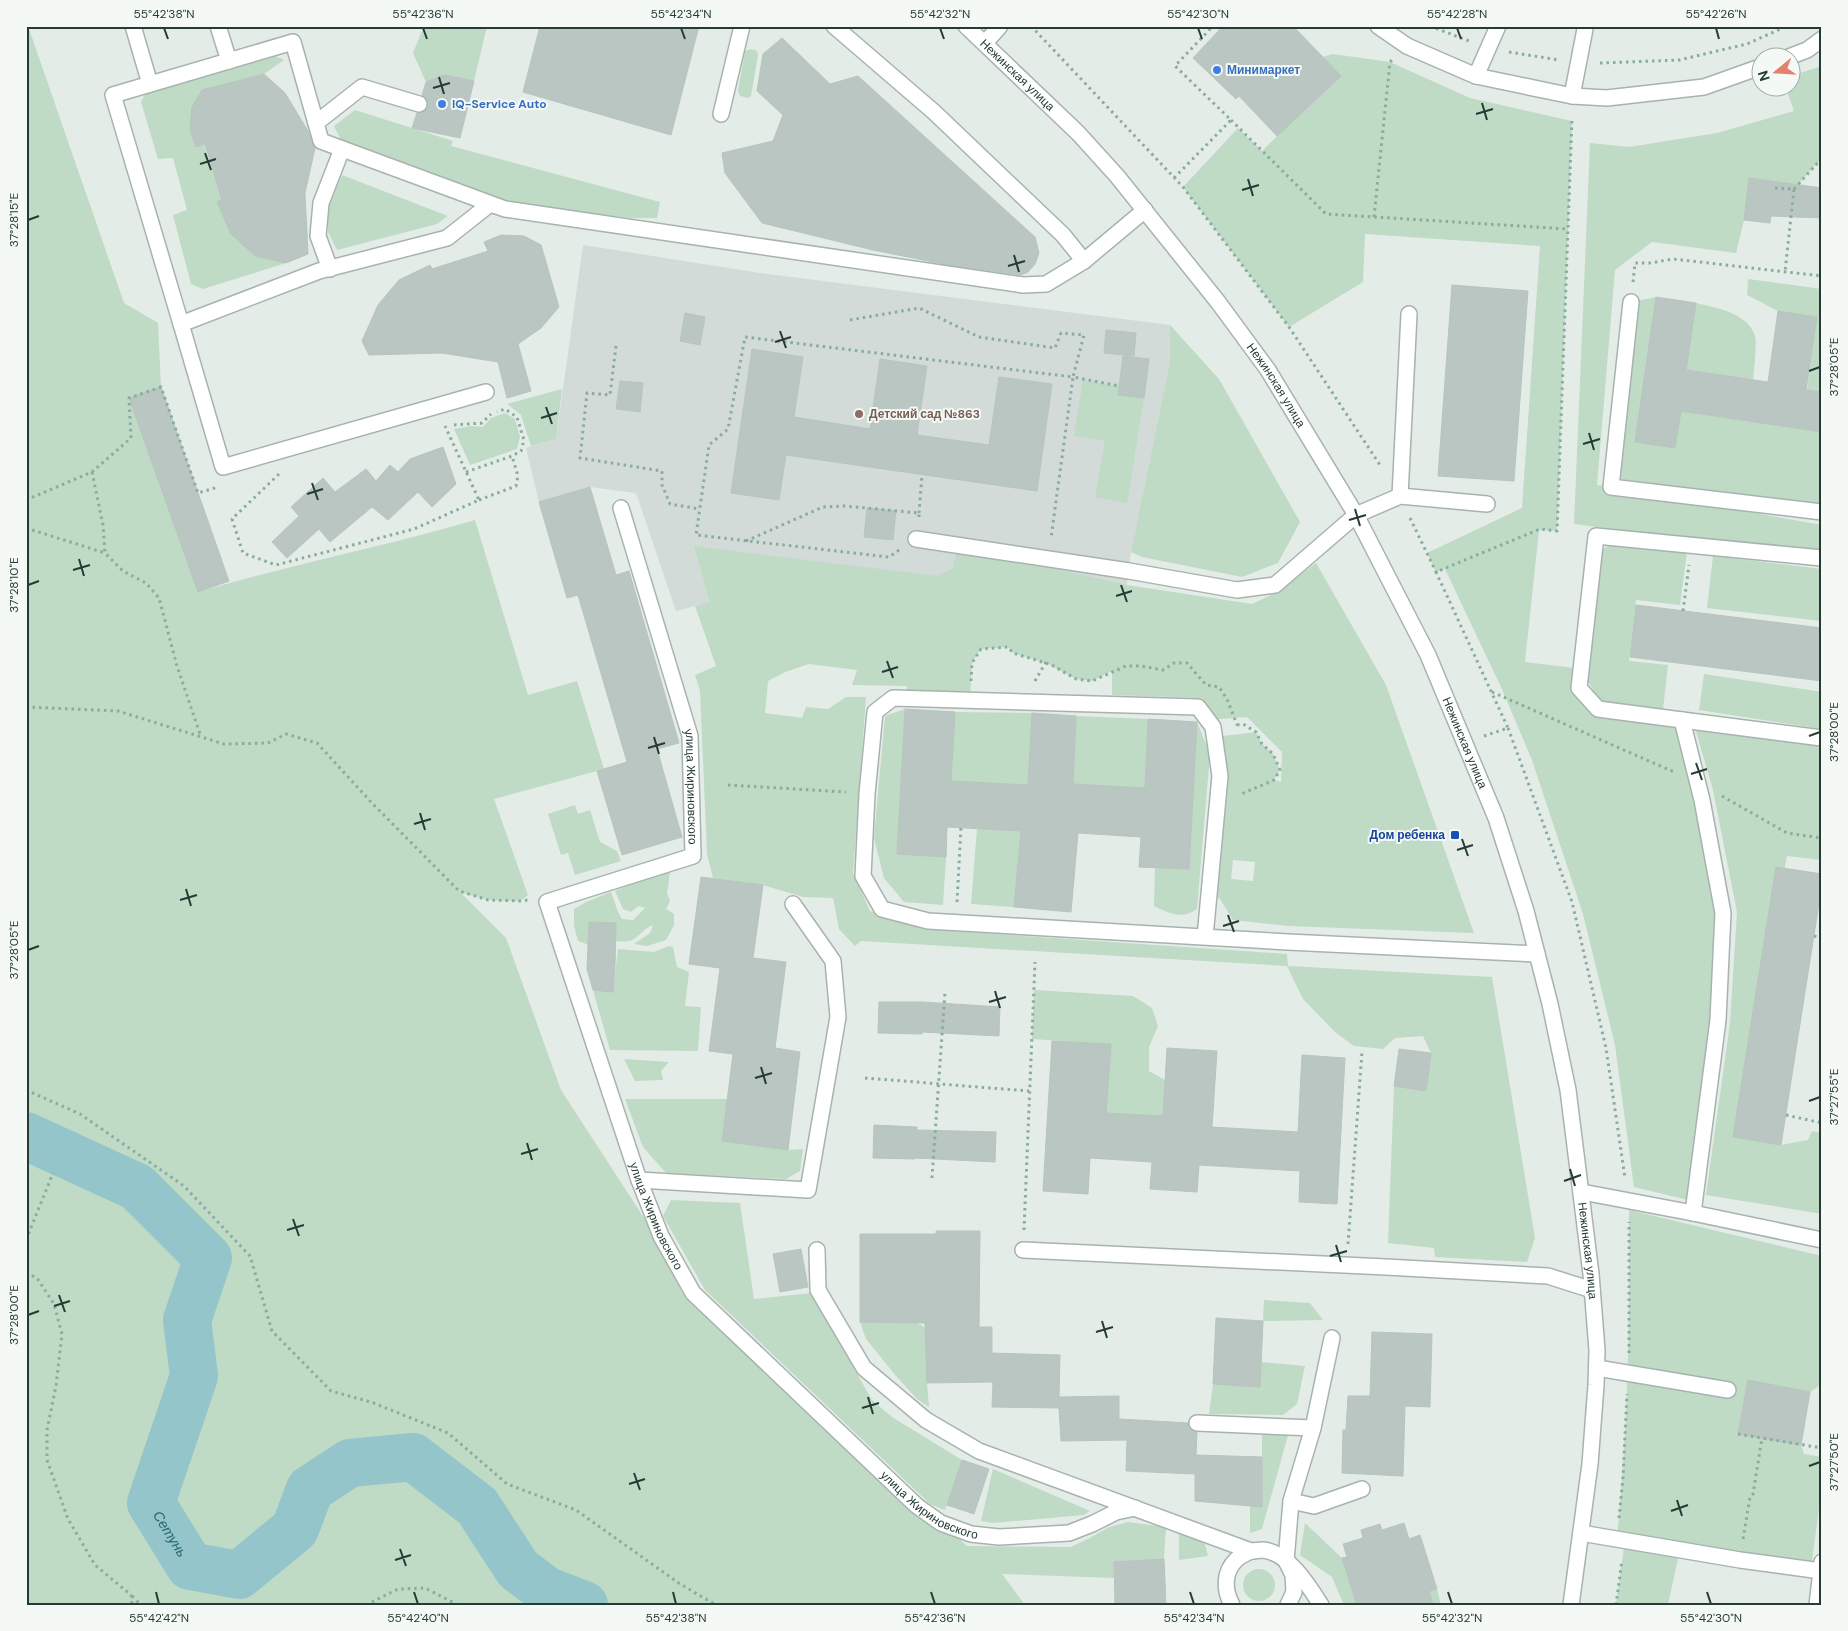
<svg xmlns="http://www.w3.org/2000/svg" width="1848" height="1631" font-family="'DM Sans',sans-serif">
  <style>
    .built { fill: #d2dbd7 }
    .green { fill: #bfdac5; fill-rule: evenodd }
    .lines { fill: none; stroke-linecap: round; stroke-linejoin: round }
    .river { stroke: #93c5ca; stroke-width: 48 }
    .building { fill: #bac6c1; stroke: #b7c5be }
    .minor-casing { stroke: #a7b3ae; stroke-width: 18 }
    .path { stroke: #88ac9e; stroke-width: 3; stroke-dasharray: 2.5 4; stroke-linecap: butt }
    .minor { stroke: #fff; stroke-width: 15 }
    .ticks { fill: none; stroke: #253b34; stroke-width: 2 }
    .shop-dot { fill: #3f7fe0; stroke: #f4f9f6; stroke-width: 2 }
    .education-dot { fill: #8d6e63; stroke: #f4f9f6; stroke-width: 2 }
    .transit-dot { fill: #1a4fb4; stroke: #f4f9f6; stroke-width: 2 }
    .labels { text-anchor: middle; stroke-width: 4; stroke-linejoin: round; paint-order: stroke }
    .shop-label { font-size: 12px; font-weight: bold; fill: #366cbe; stroke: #f4f9f6; text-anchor: start }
    .street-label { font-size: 12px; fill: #253b34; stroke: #f4f9f6 }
    .education-label { font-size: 12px; font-weight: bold; fill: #785e54; stroke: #f4f9f6; text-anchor: start }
    .transit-label { font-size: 12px; font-weight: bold; fill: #164399; stroke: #f4f9f6; text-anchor: end }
    .water-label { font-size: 14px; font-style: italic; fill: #266970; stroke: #f4f9f6 }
    .neatline { fill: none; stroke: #253b34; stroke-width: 2 }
    .ticks-label { font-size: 12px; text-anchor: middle; fill: #253b34 }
  </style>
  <rect width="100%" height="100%" fill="#e4ece8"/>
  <path class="built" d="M583 245 760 273 1170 325V361L1131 552 1122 621 710 602 676 611 636 493 590 487 539 502 526 448 556 439Z"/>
  <path class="green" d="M26 26H28L124 303 158 323 161 387 129 398 198 592C289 565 383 547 475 520L528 695 577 681 604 769 494 799 528 895 520 901 488 900 460 892 506 938 561 1090 655 1235 682 1293 820 1425 934 1516 967 1546 1070 1547 1088 1539 1109 1527 1128 1522 1166 1527 1164 1559 1114 1562V1578L1002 1574 1025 1605H26Z
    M424 26H487L474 81 445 75 426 82 413 53Z
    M751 49 757 51 758 55 751 96 748 98 740 96 738 91 745 51Z
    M264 51 284 60 264 74 202 90 192 107 222 200 217 202 231 234 255 256 286 263 203 289 191 284 173 215 187 210 173 158 158 159 141 102 150 84Z
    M1333 54 1390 62 1470 98 1572 121 1557 531 1539 530 1525 662 1574 668 1572 692 1596 717 1678 727 1694 788 1718 911 1710 1017 1688 1200 1634 1187 1615 1045 1583 914 1532 760 1501 687 1445 569 1436 572 1427 553 1522 508 1540 246 1365 234 1363 282 1289 327 1183 187 1238 128 1262 151 1277 136 1322 57Z
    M1822 66V158L1794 189 1775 181 1749 178 1744 220 1736 253 1652 242 1615 270 1597 485 1822 525V556L1574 524 1590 143 1629 147 1717 133 1794 111 1786 88H1790L1791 76Z
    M355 110 453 141 451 146 660 202 657 218H633L506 204 357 151 341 140 334 126Z
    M342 175 448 216 437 224 337 250 328 232V209Z
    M1748 279 1822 289V392L1807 390 1817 317 1778 311 1747 295Z
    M1656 297 1635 442 1675 448 1683 392 1700 414 1822 432V505L1612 478 1631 302Z
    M1696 303C1717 308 1748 313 1755 336 1757 344 1754 370 1753 380L1686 370Z
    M1170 325 1219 379 1300 522 1278 563 1242 577 1142 557 1131 552 1170 361Z
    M1083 380 1119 386V395L1144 398 1127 503 1095 497 1105 441 1074 436Z
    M562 389 556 439 531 446 521 415 507 404Z
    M505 413 515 419 520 437 517 449 470 465 454 429 471 426 483 427 491 418Z
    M1615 543 1687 552 1680 605 1636 600 1629 661 1668 665 1663 710 1600 702 1588 681 1600 550Z
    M694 546 937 576 953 569 956 554 977 551 1127 585 1252 604 1277 592 1316 563 1386 685 1474 933 1289 926 1233 920 1220 899 1210 890 1215 737 1256 732 1262 744 1273 754 1280 770 1274 780 1281 782 1282 752 1247 717 1218 719 1202 698 1112 695V671L1092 681 1076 679 1046 663 1013 653 1008 647 981 649 972 663 970 700 907 698V686L852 685 857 670 809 664 785 672 768 681 765 713 802 718 806 707 828 709 846 697H866L853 873 870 911 937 930 1287 954 1288 966 1492 977 1535 1238 1527 1262 1435 1257 1434 1248 1388 1243 1394 1086 1426 1091 1431 1053 1423 1036 1395 1038 1383 1049 1354 1046 1335 1032 1303 999 1287 966 861 941 855 946 839 929 833 898 803 897 763 885 713 878 707 854 700 691 695 675 716 666 695 606 710 602ZM1233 860 1255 862 1253 881 1231 879Z
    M1713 556 1822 569V621L1707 608Z
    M1704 674 1822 692V729L1699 710Z
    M905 709 897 854 946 857 943 905 904 902 884 878 874 838 885 716Z
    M955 712 1032 713 1028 785 951 781Z
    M1076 716 1148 719 1145 788 1073 784Z
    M1197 722 1210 754 1197 909C1181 920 1169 913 1154 906L1155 867 1189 869Z
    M1695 728 1822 746V860L1787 856 1733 1137 1781 1145 1808 1140 1812 1131 1822 1133V1214L1706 1195 1730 1023 1737 912 1713 790Z
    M575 805 578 814 590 810 600 842 617 851 621 861 575 875 568 853 561 855 548 814Z
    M977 828 1055 832 1053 859 1019 856 1014 907 971 904Z
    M662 872 670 873 667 893 670 901 666 909 674 914V925L666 940 647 946 634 944 650 933 653 925C635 933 640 944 615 941V923L589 922 588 940H600L592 946 578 941 574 926V909L586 902 611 892 618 912 622 919 633 920 645 908 638 906 631 912 623 909 615 891Z
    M669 946 673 947 677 967 689 972 685 1006 701 1007 698 1051 610 1050 593 990 613 991 618 949 654 952Z
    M1034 990 1133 996 1152 1008 1158 1026 1149 1047V1071L1165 1080 1163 1116 1106 1113 1110 1044 1032 1039Z
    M624 1059 669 1062 661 1071 663 1080 635 1081Z
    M625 1099H727L722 1141 788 1150 803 1149 800 1171 786 1179 666 1173 643 1147Z
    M671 1200 740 1203 754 1299 811 1293 872 1400 892 1417 962 1460 945 1510 930 1504 705 1290 663 1216Z
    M1629 1210 1822 1256V1384L1810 1392 1748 1380 1738 1433 1801 1445 1804 1454 1822 1457V1485L1811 1569 1680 1549 1668 1605H1616L1625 1540 1617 1537C1628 1428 1630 1320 1629 1210Z
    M1264 1300 1310 1303 1323 1320 1263 1321Z
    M860 1322 917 1323 926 1328 927 1383 929 1407 917 1399 896 1376 866 1339Z
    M1261 1362 1305 1366 1297 1404 1283 1415 1209 1414 1213 1384 1259 1387Z
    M1262 1426 1290 1428 1262 1529 1250 1533V1506H1262Z
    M993 1469 1090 1511 1084 1515 993 1523 981 1521Z
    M1305 1523 1342 1558 1357 1605H1344L1332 1577 1300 1555Z
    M1179 1532 1204 1541 1208 1556 1179 1560Z
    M1243 1585a16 16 0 1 1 32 0a16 16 0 1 1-32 0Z
    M1437 1589 1441 1605H1421L1432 1601 1429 1591Z"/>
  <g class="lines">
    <path class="river" id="s1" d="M26 1136 137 1187 208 1258 187 1320 194 1376 151 1503 190 1566 239 1575 295 1529 310 1489 350 1463 413 1457 477 1506 518 1569 547 1591 584 1605"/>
  </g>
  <path class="building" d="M540 26H699L671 135 523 92Z
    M1223 26H1293L1341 76 1277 136 1239 96 1236 99 1193 58Z
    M782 38 830 84 858 76 1035 237 1039 253 1035 264 1028 272 1021 275 943 264 873 250 762 223 725 173 722 153 773 141 783 115 757 91 763 54Z
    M264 74 285 93 308 131 315 148 305 193 308 254 286 263 255 256 231 234 217 202 222 200 205 144 196 147 190 129 192 107 202 90Z
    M445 75 474 81 460 138 412 128 417 113H422L428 107V101L422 95 426 82Z
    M1749 178 1822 188V218L1771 216 1770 223 1744 220Z
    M501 235 524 236 541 245 559 307 541 328 518 344 531 391 507 398 498 362 442 353 369 355 362 341 378 305 399 280 430 265 432 269 488 251 484 242Z
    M1452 285 1528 291 1514 481 1438 476Z
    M1656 297 1696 303 1686 370 1768 382 1778 311 1817 317 1806 390 1822 392V432L1681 411 1675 448 1635 442Z
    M685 313 705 317 700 345 680 341Z
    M1106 330 1136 333 1134 356 1104 353Z
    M752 349 803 357 794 417 870 429 880 359 927 366 917 435 989 445 999 377 1052 384 1037 491 786 455 779 500 731 493Z
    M1123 356 1149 359 1144 398 1118 395Z
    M620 381 643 383 640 412 616 409Z
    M161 387 229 581 198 592 129 398Z
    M443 447 456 484 432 507 418 492 388 520 372 507 330 542 319 529 287 558 272 542 299 516 291 507 323 478 335 492 366 469 376 481 390 465 398 472 410 459Z
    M590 487 616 575 629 571 679 743 657 749 682 837 622 855 597 771 627 762 578 595 567 598 539 502Z
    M867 508 896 511 893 540 864 537Z
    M1636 605 1822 628V681L1630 657Z
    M905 709 955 712 951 781 1028 785 1032 713 1076 716 1073 784 1145 788 1148 719 1197 722 1189 869 1139 867 1141 837 1078 833 1071 912 1014 907 1021 831 947 827 946 857 897 854Z
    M1776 867 1822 874V884L1781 1145 1733 1137Z
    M701 877 763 885 753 958 786 962 775 1048 800 1052 788 1150 722 1141 733 1054 709 1051 720 968 689 964Z
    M589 922 616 923 615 965 613 992 593 990 587 969Z
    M879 1002H922L1000 1007 999 1036 922 1032V1034L878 1033Z
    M1052 1041 1111 1044 1106 1113 1163 1116 1167 1048 1217 1051 1212 1127 1298 1132 1302 1055 1345 1058 1337 1204 1299 1202 1300 1171 1199 1165 1197 1192 1150 1189 1152 1162 1090 1158 1088 1194 1043 1191Z
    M1399 1049 1431 1053 1426 1091 1394 1086Z
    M874 1125 917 1127V1130L996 1132 995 1162 915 1158V1159L873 1158Z
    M936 1231H980L979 1327H992V1353L1060 1355 1059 1397 1119 1396V1419L1188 1423 1192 1431 1197 1432 1196 1455 1262 1457V1507L1195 1501V1474L1126 1471 1127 1440 1061 1441 1059 1408 992 1407 993 1382 927 1383 925 1323 860 1322V1234H936Z
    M801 1249 808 1287 780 1292 773 1254Z
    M1216 1318 1263 1321 1260 1387 1213 1384Z
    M1372 1332 1432 1334 1430 1407 1405 1406 1403 1476 1342 1473 1343 1430H1346L1348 1396H1370Z
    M1748 1380 1810 1392 1801 1445 1738 1434Z
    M962 1460 989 1469 974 1514 947 1505Z
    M1404 1523 1409 1539 1420 1535 1437 1589 1429 1591 1433 1605H1357L1342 1558 1347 1557 1343 1544 1363 1538 1361 1530 1380 1524 1382 1530Z
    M1164 1559 1166 1605H1115L1114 1562Z"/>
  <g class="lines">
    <defs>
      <g id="minor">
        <path d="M133 26 150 84"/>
        <path d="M218 26 229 61"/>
        <path d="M834 26 934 112 1063 235 1084 261"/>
        <path id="s2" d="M966 26 1078 133 1117 176 1218 302 1268 370 1356 515 1428 655 1496 818 1526 911 1550 1004 1568 1090 1591 1274 1597 1350 1596 1385 1590 1464 1571 1605"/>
        <path d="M1378 26 1407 46 1476 76 1572 96 1607 98 1704 87 1760 67"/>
        <path d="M985 43 1000 26"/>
        <path d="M1786 58 1807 50 1822 39"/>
        <path d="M1476 76 1498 26"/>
        <path d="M1572 96 1585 29"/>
        <path d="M721 114 742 26"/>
        <path d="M316 123 362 87 419 104"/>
        <path d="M505 209 490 204 447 238 319 271 181 324 113 95 293 42 321 141 505 209 1023 285 1046 284 1084 261 1145 210"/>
        <path d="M330 269 318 236 321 203 342 149"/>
        <path d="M1631 302 1611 487 1822 512"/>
        <path d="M181 324 223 467 486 392"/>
        <path d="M1400 496 1409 314"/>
        <path id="s3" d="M621 508 690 736 693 856 547 902 639 1180 661 1236 693 1293 917 1506 941 1523 971 1534 999 1537 1069 1533 1092 1524 1116 1512 1135 1508"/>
        <path d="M916 539 1129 571 1237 590 1275 585 1356 515 1400 496 1487 504"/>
        <path d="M1682 720 1822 738"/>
        <path d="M1205 937 1220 776 1213 727 1198 707 893 698 875 712 867 794 863 876 882 909 928 921 1288 942 1537 954"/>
        <path d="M639 1180 808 1190 838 1017 833 961 793 904"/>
        <path d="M1582 1192 1693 1213 1822 1240"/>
        <path d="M1693 1213 1718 1020 1723 913 1702 800 1682 720 1598 709 1579 688 1596 536 1822 558"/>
        <path d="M817 1250 818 1290 864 1368 926 1420 979 1451 1251 1551C1255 1551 1259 1550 1263 1550 1288 1552 1309 1586 1321 1605"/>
        <path d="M1023 1250 1386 1267 1548 1276 1592 1290"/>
        <path d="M1597 1368 1728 1390"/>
        <path d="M1197 1423 1313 1428"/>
        <path d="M1291 1501 1314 1506 1362 1489"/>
        <path d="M1581 1533 1740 1560 1821 1571"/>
        <path d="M1232 1605C1224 1590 1223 1572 1237 1559 1240 1556 1247 1553 1251 1551"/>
        <path d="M1288 1605 1294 1592 1293 1575 1286 1561 1291 1501 1313 1428 1332 1338"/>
        <path d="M1817 1605 1822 1562"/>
      </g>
    </defs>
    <use href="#minor" class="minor-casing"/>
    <path class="path" d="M1031 26 1183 187 1289 327 1380 465
      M1430 26 1469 41
      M1509 52 1559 60
      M1600 63 1679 60 1747 44 1787 26
      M1231 120 1326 214 1568 229
      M1174 178 1231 120 1175 66 1213 26
      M1775 188 1794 189 1785 272
      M1794 189 1822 158
      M1374 217 1390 62 1392 60
      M1633 282 1635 263H1650L1673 259 1822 276
      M850 320 919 308 979 337 1055 348 1061 333 1084 335 1073 377 1119 386
      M616 346 610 395 587 393 580 458 662 471V485L670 504 700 509
      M454 425 482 423 491 414
      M92 472 103 525 105 553 123 571 146 583 159 598 177 666 201 737
      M466 472 512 456 521 451 524 440 517 417 505 409 497 412
      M279 474 232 519 243 553 276 565 414 529 479 500 445 426
      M26 500 92 472 131 438 129 398 161 387 198 493 218 487
      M479 500 516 486 518 476 512 456
      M919 513 922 475
      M1410 518 1436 572
      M26 528 105 553
      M746 541 823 507 845 506 919 513V519
      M899 550 889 557 696 535 709 445 728 429 745 337 1073 377 1051 538
      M1683 611 1689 565
      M971 681 972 663 981 649 1008 647 1013 653 1052 665 1076 679 1092 681 1126 666H1141L1163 670 1174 663H1187L1206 685 1219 687 1227 699 1237 725
      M1035 681 1046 662
      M1492 692 1674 772
      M26 707 118 711 224 744 268 743 286 734 317 743 371 802 459 891 488 900 520 901 528 900
      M1237 725 1243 724 1256 732 1262 744 1273 754 1280 770 1274 780 1239 795
      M1508 728 1572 902 1606 1048 1625 1178
      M1484 736 1508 728 1436 572 1540 529 1557 531 1572 117
      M728 785 846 792
      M1722 796 1787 833 1822 838
      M957 902 961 827
      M1814 936 1822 938
      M865 1078 1029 1091
      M26 1090 80 1114 184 1186 250 1256 272 1331 331 1391 371 1402 448 1433 507 1484 576 1510 680 1584 716 1605
      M1786 1115 1822 1123
      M932 1178 945 992
      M1024 1230 1035 962
      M26 1240 53 1173
      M1348 1244 1362 1052
      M26 1273 37 1278 54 1304 62 1334 56 1386 47 1430V1460L68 1519 95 1565 131 1595 132 1605
      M1629 1353V1222
      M1738 1434 1822 1448
      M1619 1518 1623 1477 1627 1394
      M1743 1539 1750 1497 1753 1494 1762 1438
      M132 1596 141 1605
      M366 1605 398 1589 425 1588 458 1605
      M1616 1605 1622 1560"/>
    <use href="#minor" class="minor"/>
  </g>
  <path class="ticks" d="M164 28 168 39M423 28 427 39M681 28 685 39M940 28 944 39M1198 28 1202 39M1457 28 1461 39M1716 28 1719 39M439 77 444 94M433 88 450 83M1482 103 1487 120M1476 114 1493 109M205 153 211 170M200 164 216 159M1248 179 1253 196M1242 190 1259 185M28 220 39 216M1014 255 1019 272M1008 266 1025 261M780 331 786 348M775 342 791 337M1809 371 1820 367M546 407 552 424M541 418 557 413M1589 433 1594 450M1583 444 1600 439M312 483 318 500M307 494 323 489M1355 509 1360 526M1349 520 1366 515M79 559 84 576M73 570 90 565M28 585 39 581M1121 585 1127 602M1116 596 1132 591M887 661 893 678M882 672 898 667M1809 736 1820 732M654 737 659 754M648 748 665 743M1696 763 1702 780M1691 774 1707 769M420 813 425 830M414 824 431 819M1462 839 1468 856M1457 850 1473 845M186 889 191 906M180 900 197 895M1228 915 1234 932M1223 926 1239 921M28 950 39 946M995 991 1000 1008M989 1002 1006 997M761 1067 766 1084M755 1078 772 1073M1809 1101 1820 1097M527 1143 532 1160M521 1154 538 1149M1570 1169 1575 1186M1564 1181 1581 1175M293 1219 299 1236M287 1230 304 1225M1336 1245 1341 1262M1330 1256 1347 1251M59 1295 65 1312M54 1306 70 1301M28 1315 39 1311M1102 1321 1107 1338M1096 1332 1113 1327M868 1397 873 1414M862 1408 879 1403M1809 1466 1820 1462M634 1473 640 1490M629 1484 645 1479M1677 1500 1682 1516M1671 1511 1688 1505M400 1549 406 1566M395 1560 411 1555M156 1592 159 1604M414 1592 418 1604M673 1592 676 1604M931 1592 935 1604M1190 1592 1194 1604M1448 1592 1452 1604M1707 1592 1711 1604"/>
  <g class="shop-dot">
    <circle cx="1217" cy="70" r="5"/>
    <circle cx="442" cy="104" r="5"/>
  </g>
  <circle class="education-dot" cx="859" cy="414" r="5"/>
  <rect class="transit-dot" x="1450" y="830" width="10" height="10" rx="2.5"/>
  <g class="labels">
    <g class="shop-label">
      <text x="1227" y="74">Минимаркет</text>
      <text x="452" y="108">IQ-Service Auto</text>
    </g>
    <g class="street-label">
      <text dy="4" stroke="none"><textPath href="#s2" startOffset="71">Нежинская улица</textPath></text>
      <text dy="4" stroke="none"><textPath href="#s2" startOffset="476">Нежинская улица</textPath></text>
      <text dy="4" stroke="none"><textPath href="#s2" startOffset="881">Нежинская улица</textPath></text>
      <text dy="4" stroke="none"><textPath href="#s3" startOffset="289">улица Жириновского</textPath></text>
      <text dy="4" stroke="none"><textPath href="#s3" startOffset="844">улица Жириновского</textPath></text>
      <text dy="4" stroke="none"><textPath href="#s2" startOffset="1406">Нежинская улица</textPath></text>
      <text dy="4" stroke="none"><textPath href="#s3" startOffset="1249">улица Жириновского</textPath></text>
    </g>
    <g class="education-label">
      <text x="869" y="418">Детский сад №863</text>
    </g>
    <g class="transit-label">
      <text x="1445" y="839">Дом ребенка</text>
    </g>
    <g class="water-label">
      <text dy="5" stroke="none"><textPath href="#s1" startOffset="515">Сетунь</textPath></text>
    </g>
  </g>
  <rect width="1848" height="1631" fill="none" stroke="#f4f9f6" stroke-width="55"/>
  <g transform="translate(1776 72) rotate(252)"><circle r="24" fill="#f4f9f6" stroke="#a1ada8"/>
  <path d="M0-4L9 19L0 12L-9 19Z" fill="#e2826c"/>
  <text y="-8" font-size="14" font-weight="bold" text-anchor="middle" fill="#253b34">N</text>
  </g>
  <rect x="28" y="28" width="1792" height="1576" class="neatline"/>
  <g class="ticks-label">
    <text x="164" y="18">55°42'38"N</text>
    <text x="423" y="18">55°42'36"N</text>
    <text x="681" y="18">55°42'34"N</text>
    <text x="940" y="18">55°42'32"N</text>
    <text x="1198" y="18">55°42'30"N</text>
    <text x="1457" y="18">55°42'28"N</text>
    <text x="1716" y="18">55°42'26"N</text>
    <text transform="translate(14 220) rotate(-90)" y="4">37°28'15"E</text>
    <text transform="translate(1834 367) rotate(-90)" y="4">37°28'05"E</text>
    <text transform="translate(14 585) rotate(-90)" y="4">37°28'10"E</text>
    <text transform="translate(1834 732) rotate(-90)" y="4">37°28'00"E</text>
    <text transform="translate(14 950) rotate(-90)" y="4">37°28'05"E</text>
    <text transform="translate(1834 1097) rotate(-90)" y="4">37°27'55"E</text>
    <text transform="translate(14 1315) rotate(-90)" y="4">37°28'00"E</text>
    <text transform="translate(1834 1462) rotate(-90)" y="4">37°27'50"E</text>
    <text x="159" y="1622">55°42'42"N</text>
    <text x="418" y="1622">55°42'40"N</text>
    <text x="676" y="1622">55°42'38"N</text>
    <text x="935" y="1622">55°42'36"N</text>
    <text x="1194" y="1622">55°42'34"N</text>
    <text x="1452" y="1622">55°42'32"N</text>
    <text x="1711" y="1622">55°42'30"N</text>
  </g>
</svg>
